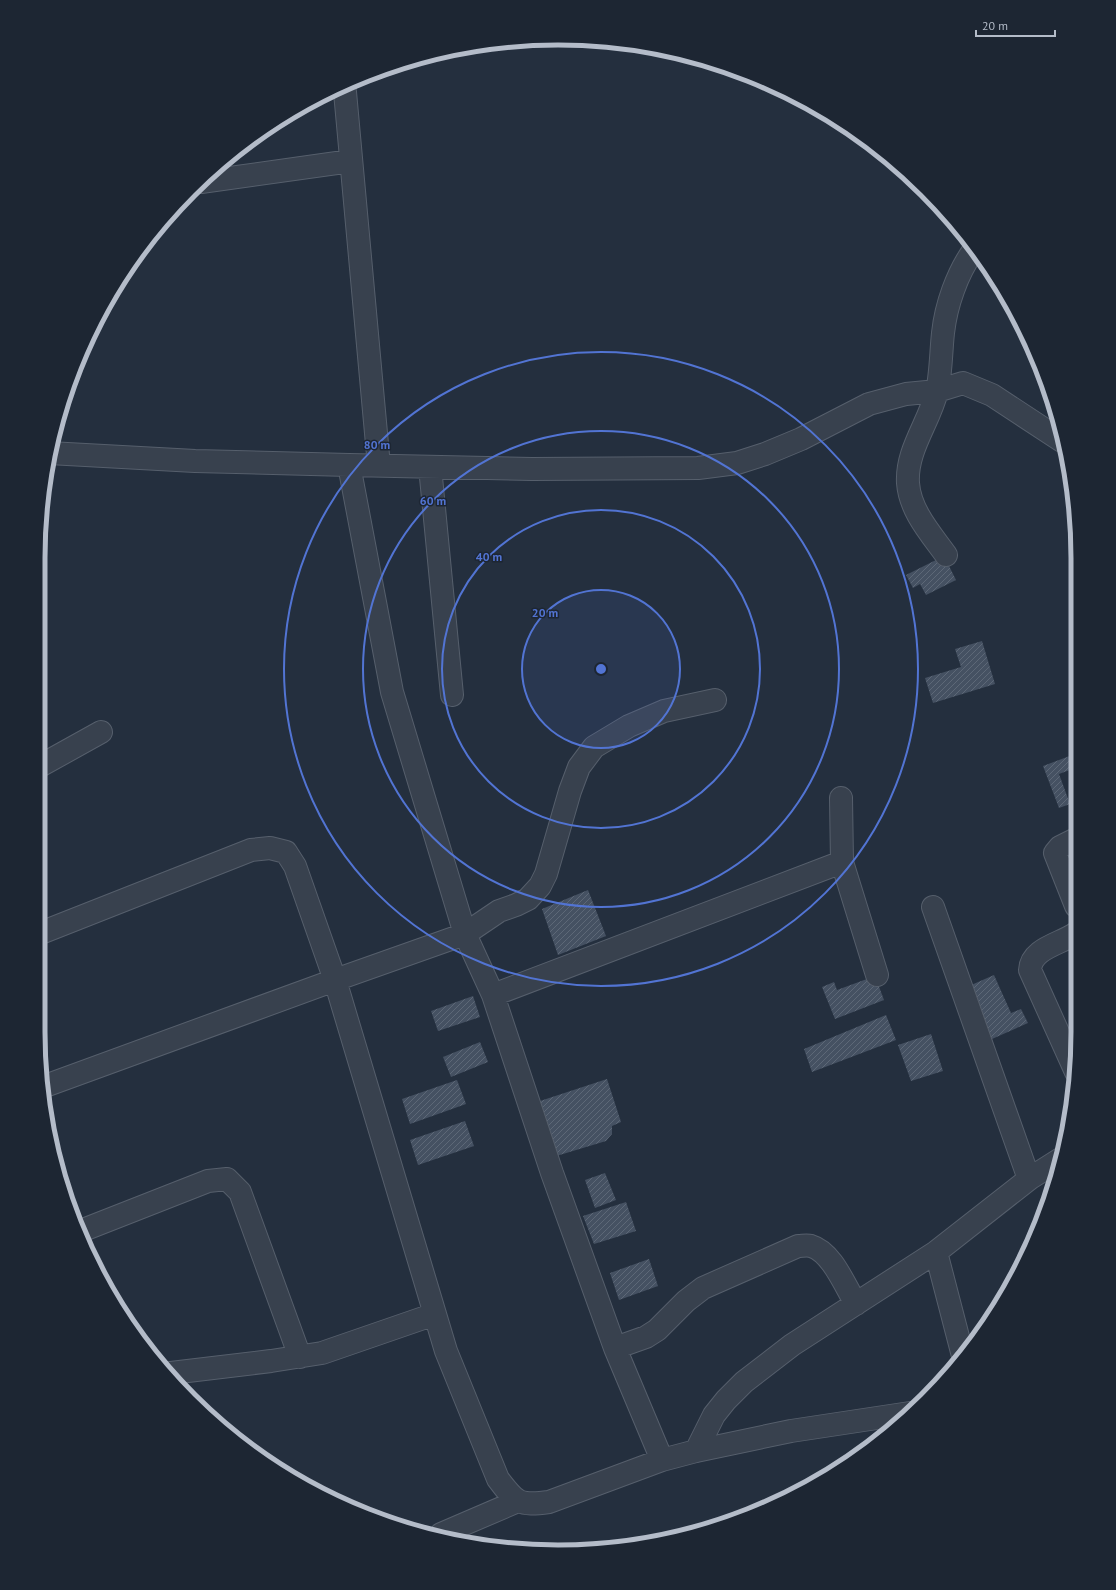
<svg xmlns="http://www.w3.org/2000/svg" width="1116" height="1590" font-family="'PT Sans',sans-serif">
  <style>
    .building { fill: url(#building-hatch) }
    .lines { fill: none; stroke-linecap: round; stroke-linejoin: round }
    .minor-casing { stroke: #565f6c; stroke-width: 24 }
    .minor { stroke: #38414e; stroke-width: 22 }
    .ring { fill: none; stroke: #5274d3; stroke-width: 2 }
    .rim { fill: none; stroke: #b4bcc9; stroke-width: 5 }
    .centre { fill: #5274d3; stroke: #1d2633; stroke-width: 2 }
    .ring-label { font-size: 12px; text-anchor: middle; font-weight: bold; fill: #5274d3; stroke: #1d2633; stroke-width: 3; stroke-linejoin: round; paint-order: stroke }
  </style>
  <defs>
    <pattern id="building-hatch" width="6" height="6" patternUnits="userSpaceOnUse"><rect width="6" height="6" fill="#455162"/><path d="M-1 1l2-2M0 6l6-6M5 7l2-2" fill="none" stroke="#5d6877"/></pattern>
  </defs>
  <rect width="100%" height="100%" fill="#242f3e"/>
  <path class="building" d="M944 556 956 580 926 595 920 584 913 588 906 575Z
    M982 641 995 684 933 703 925 678 961 667 955 649Z
    M1075 754V768L1059 774 1070 804 1059 808 1043 766Z
    M588 890 606 936 558 955 542 909Z
    M994 975 1011 1013 1021 1009 1028 1023 992 1039 969 986Z
    M875 976 884 1000 835 1019 822 987 834 982 837 990Z
    M473 996 480 1017 438 1031 431 1011Z
    M886 1015 896 1040 812 1072 804 1049Z
    M931 1034 943 1071 911 1081 898 1045Z
    M480 1042 488 1062 451 1077 443 1057Z
    M607 1079 621 1122 612 1126V1134L606 1141 553 1157 537 1102Z
    M457 1080 466 1104 410 1124 402 1099Z
    M465 1121 474 1146 418 1165 410 1140Z
    M605 1173 616 1200 595 1208 585 1180Z
    M626 1202 636 1231 594 1244 583 1216Z
    M649 1259 658 1286 619 1300 610 1273Z"/>
  <g class="lines">
    <defs>
      <path id="minor" d="M343 87 345 92 379 466
        M201 182 351 161
        M49 453 195 461 349 465 532 469 698 468 737 463 765 454 801 439 869 404 906 394 937 391 963 383 992 395 1062 441
        M349 465 392 692 465 934 493 995 552 1173 615 1348 662 1460
        M430 467 452 695
        M946 555C931 534 910 511 908 483 906 450 929 423 937 391 941 374 941 351 943 333 946 305 957 274 973 251
        M38 767 101 732
        M841 798 842 862 877 975
        M1076 839 1060 847 1055 853 1076 906
        M933 907 1029 1179
        M38 934 251 850 270 848 286 852 295 866 335 980 465 934 499 911 516 905 528 899 540 886 546 874 570 791 579 767 594 747 629 726 664 711 715 700
        M493 995 842 862
        M1076 1072 1030 970C1031 948 1061 944 1076 933
        M45 1086 335 980 446 1351 498 1479C516 1503 519 1506 549 1502L662 1460 696 1451 791 1431 910 1413
        M78 1232 208 1181 227 1179 240 1192 300 1357
        M936 1252 963 1356
        M615 1348 646 1337 657 1330 686 1301 703 1288 798 1246C802 1246 807 1245 811 1246 832 1252 845 1286 856 1304
        M171 1373 271 1361 322 1353 435 1314
        M696 1451 714 1415 726 1400 744 1382 792 1345 936 1252 1029 1179 1062 1158
        M441 1534 518 1501"/>
    </defs>
    <use href="#minor" class="minor-casing"/>
    <use href="#minor" class="minor"/>
  </g>
  <circle cx="601" cy="669" r="79" fill="#5274d3" fill-opacity=".12"/>
  <g class="ring">
    <circle cx="601" cy="669" r="79"/>
    <circle cx="601" cy="669" r="159"/>
    <circle cx="601" cy="669" r="238"/>
    <circle cx="601" cy="669" r="317"/>
  </g>
  <path d="M0 0H1116V1590H0ZM558 45H558A513 513 0 0 1 1071 558V1032A513 513 0 0 1 558 1545H558A513 513 0 0 1 45 1032V558A513 513 0 0 1 558 45Z" fill="#1d2633" fill-rule="evenodd"/>
  <path class="rim" d="M558 45H558A513 513 0 0 1 1071 558V1032A513 513 0 0 1 558 1545H558A513 513 0 0 1 45 1032V558A513 513 0 0 1 558 45Z"/>
  <circle cx="601" cy="669" r="6" class="centre"/>
  <g class="ring-label">
    <text x="377" y="449">80 m</text>
    <text x="433" y="505">60 m</text>
    <text x="489" y="561">40 m</text>
    <text x="545" y="617">20 m</text>
  </g>
  <path d="M976 30v6h79v-6" fill="none" stroke="#b4bcc9" stroke-width="2"/>
  <text x="982" y="30" font-size="12" fill="#b4bcc9" stroke="#1d2633" stroke-width="3" paint-order="stroke">20 m</text>
</svg>
